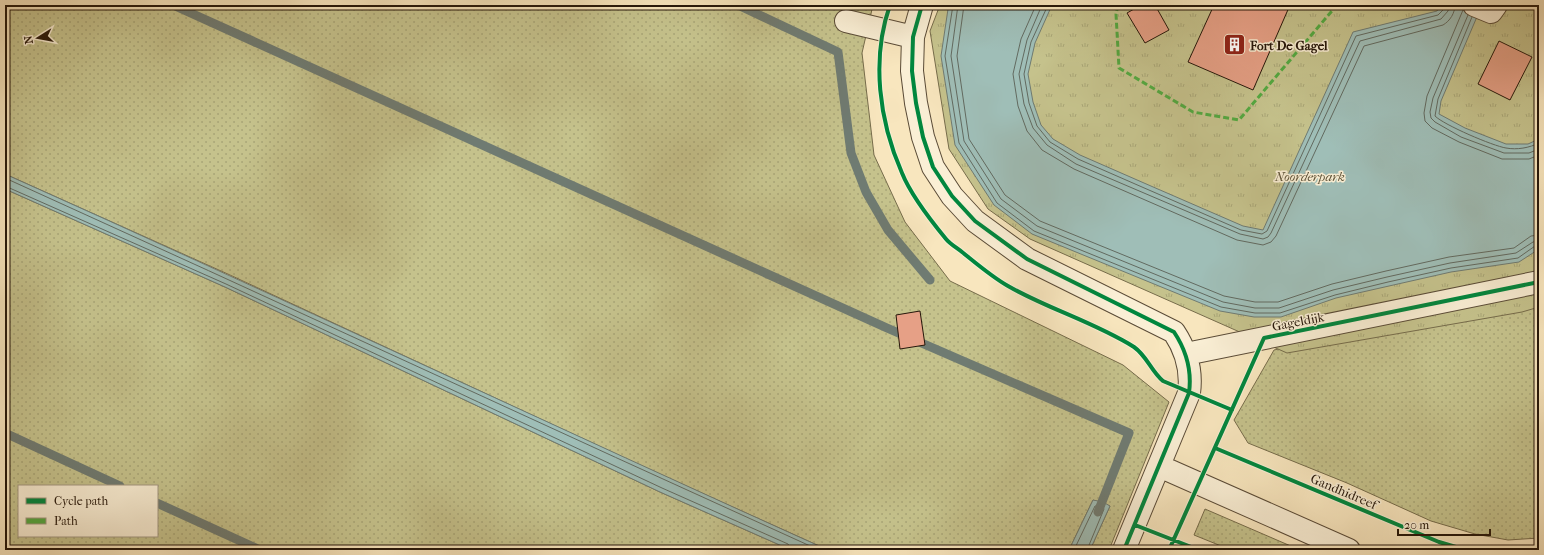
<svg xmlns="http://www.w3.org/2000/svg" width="1544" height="555" font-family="'IM FELL French Canon',serif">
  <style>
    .grass { fill: url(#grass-dots); stroke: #766c4b; fill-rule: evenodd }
    .park { fill: url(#park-tufts); stroke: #766c4b }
    .water { fill: #9fbeb7; stroke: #6f7b72 }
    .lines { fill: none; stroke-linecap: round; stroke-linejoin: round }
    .shore { stroke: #626a60; stroke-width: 1 }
    .stream { stroke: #6f7b72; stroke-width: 9 }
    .building { fill: #e6a086; stroke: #26170a }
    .minor-casing { stroke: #5a4b37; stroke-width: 24 }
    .minor { stroke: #faefd5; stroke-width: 22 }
    .quiet { stroke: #53a941; stroke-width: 3; stroke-dasharray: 6 3; stroke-linecap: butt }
    .cycleway-casing { stroke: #faefd5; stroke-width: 6 }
    .cycleway { stroke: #00873e; stroke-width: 4 }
    .labels { text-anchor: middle; stroke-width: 3; stroke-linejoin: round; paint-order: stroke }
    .poi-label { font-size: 13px; font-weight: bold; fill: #26170a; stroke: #faefd5; text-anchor: start }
    .park-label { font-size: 13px; font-style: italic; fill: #5e5338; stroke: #faefd5 }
    .street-label { font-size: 13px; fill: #26170a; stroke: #faefd5 }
  </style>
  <defs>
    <pattern id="grass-dots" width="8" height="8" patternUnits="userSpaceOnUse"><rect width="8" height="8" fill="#c5c28c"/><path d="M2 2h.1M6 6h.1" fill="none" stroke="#a9a677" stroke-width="1.8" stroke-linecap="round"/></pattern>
    <pattern id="park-tufts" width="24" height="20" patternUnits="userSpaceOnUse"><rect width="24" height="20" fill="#c5c28c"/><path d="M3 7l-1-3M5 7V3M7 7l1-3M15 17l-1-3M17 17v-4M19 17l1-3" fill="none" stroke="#a9a677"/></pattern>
  </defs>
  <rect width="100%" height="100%" fill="#f8e6be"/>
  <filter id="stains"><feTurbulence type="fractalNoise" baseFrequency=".005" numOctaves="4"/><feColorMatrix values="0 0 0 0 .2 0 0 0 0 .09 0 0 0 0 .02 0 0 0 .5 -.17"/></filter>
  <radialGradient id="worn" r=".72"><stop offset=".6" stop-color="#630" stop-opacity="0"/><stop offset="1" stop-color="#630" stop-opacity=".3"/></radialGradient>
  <path class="grass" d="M5 5H873L862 53 874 155 905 222 950 281 1123 365 1169 402 1109 550H1090L1110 506 1093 500 1069 550H828L644 467 230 275 5 174Z
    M5 189 225 287 660 492 791 550H5ZM19 486H157V536H19Z
    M1539 291V538L1508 540 1475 534 1431 521 1347 483 1248 443 1234 420 1274 350Z
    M1205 509 1300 550H1231L1194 535Z"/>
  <path class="park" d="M940 5H1539V307L1522 312 1287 353 1030 239 988 209 949 149 930 31Z"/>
  <path class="water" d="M950 5H1052L1035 43 1028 74 1033 102 1041 125 1053 139 1080 155 1144 183 1243 226 1263 230 1353 32 1437 11 1441 5H1482L1441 101 1439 114 1465 128 1506 144H1528L1539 139V249L1519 262 1451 272 1389 286 1336 298 1281 317H1254L1220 311 1032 234 994 205 955 145 941 56 948 9Z
    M5 174C280 297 553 426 828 550H791L660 492 225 287 5 189Z
    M1093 500 1103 502 1110 506 1090 550H1069Z"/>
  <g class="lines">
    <path class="shore" d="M953 5 945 56 959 143 997 203 1034 231 1221 307 1255 313H1280L1335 295 1388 282 1451 268 1518 258 1535 246H1539
      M958 5 951 56 964 141 1001 199 1037 226 1223 302 1255 308H1279L1333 290 1387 277 1450 263 1516 253 1533 242 1539 241
      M964 5 957 56 969 139 1005 195 1040 221 1224 296 1255 302H1278L1332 284 1386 271 1449 257 1514 248 1531 236 1539 235
      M1036 5 1021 39 1013 74 1018 106 1027 131 1042 150 1074 169 1237 240 1263 245 1271 242 1276 236 1364 46 1443 25C1450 21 1455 13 1455 5
      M1042 5 1027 40 1019 74 1024 104 1033 128 1047 145 1076 164 1240 234 1263 239 1268 237 1271 233 1360 41 1441 19 1448 11 1449 5
      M1048 5 1031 42 1024 74 1029 103 1037 126 1050 142 1078 159 1142 187 1241 230 1262 234 1267 231 1356 36 1438 15 1444 9V5
      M1463 10 1427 96 1424 113 1425 121 1432 128 1459 142 1502 159H1529L1539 155
      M1468 15 1433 98 1430 112 1431 118 1435 122 1461 137 1504 153H1529L1539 149
      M1472 17 1438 99 1435 116C1444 125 1493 146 1506 148 1517 150 1529 148 1539 143
      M5 178C277 301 547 427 819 550
      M5 186 226 284 662 488 788 544 790 547 791 550
      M1074 550 1095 506H1102L1104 509 1087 550"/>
    <path class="stream" d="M173 5 887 328 1129 433 1098 512
      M738 5 838 52 851 153 866 192 888 230 930 280
      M5 433 120 486
      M157 503 260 550"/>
  </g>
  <path class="building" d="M1141 5H1155L1169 30 1145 43 1127 13Z
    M1214 5H1290L1253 90 1188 62Z
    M1499 41 1532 57 1510 100 1478 84Z
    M920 311 925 345 900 349 896 315Z"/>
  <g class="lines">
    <defs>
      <path id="minor" d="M922 5 913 37 912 71 916 103 923 137 933 167 952 196 975 221 1027 259 1174 332C1186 350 1192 371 1189 393L1124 550
        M1474 5 1491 12 1496 5
        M846 21 913 37
        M1186 354 1539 282
        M1159 466 1349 550"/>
    </defs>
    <use href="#minor" class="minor-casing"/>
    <use href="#minor" class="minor"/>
    <path class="quiet" d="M1118 5 1116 14 1119 68 1193 112 1239 120 1337 5"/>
    <defs>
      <path id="cycleway" d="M890 5C871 59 879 121 902 173 910 193 932 222 946 239 950 244 957 248 962 252 977 264 992 277 1008 286 1048 309 1094 322 1134 347 1147 356 1151 371 1163 381L1232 410
        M922 5 913 37 912 71 916 103 923 137 933 167 952 196 975 221 1027 259 1174 332C1186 350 1192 371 1189 393L1124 550
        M1215 448 1439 542 1466 550
        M1135 525 1199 550
        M1169 550 1264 338 1539 282"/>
    </defs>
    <use href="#cycleway" class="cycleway-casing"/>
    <use href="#cycleway" class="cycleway"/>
  </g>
  <defs>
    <symbol id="building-square" viewBox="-11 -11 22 22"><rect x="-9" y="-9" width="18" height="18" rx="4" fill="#8f2418" stroke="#faefd5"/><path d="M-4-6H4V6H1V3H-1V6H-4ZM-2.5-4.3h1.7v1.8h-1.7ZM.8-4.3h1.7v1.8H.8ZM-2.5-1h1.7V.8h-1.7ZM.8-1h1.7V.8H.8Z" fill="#fff"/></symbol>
  </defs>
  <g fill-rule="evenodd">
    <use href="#building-square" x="1222" y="32" width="25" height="25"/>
  </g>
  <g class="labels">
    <g class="poi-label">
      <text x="1250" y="50">Fort De Gagel</text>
    </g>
    <g class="park-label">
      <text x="1310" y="181">Noorderpark</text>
    </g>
    <g class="street-label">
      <text transform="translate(1298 321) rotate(-11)" y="5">Gageldijk</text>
      <text transform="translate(1344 491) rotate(23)" y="5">Gandhidreef</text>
    </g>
  </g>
  <rect width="1544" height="555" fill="none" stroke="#f8e6be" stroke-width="20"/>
  <rect x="6" y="6" width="1532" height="543" fill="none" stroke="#26170a" stroke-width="2"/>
  <rect x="10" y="10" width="1524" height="535" fill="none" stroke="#26170a"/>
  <rect x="18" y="485" width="140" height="52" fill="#faefd5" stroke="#a59984"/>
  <rect x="26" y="498" width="20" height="6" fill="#00873e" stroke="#a59984"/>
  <text x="54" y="505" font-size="12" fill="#26170a">Cycle path</text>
  <rect x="26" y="518" width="20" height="6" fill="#53a941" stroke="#a59984"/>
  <text x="54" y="525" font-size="12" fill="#26170a">Path</text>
  <g transform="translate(38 38) rotate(259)" stroke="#faefd5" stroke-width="3" paint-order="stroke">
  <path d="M0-3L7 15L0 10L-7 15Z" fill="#26170a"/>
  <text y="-6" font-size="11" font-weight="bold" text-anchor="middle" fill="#26170a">N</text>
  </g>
  <path d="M1398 529v6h92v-6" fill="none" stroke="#26170a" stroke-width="2"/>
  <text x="1404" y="529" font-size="12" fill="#26170a" stroke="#faefd5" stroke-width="3" paint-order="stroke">20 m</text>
  <rect width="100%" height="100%" filter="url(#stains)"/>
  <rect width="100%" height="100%" fill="url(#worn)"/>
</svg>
